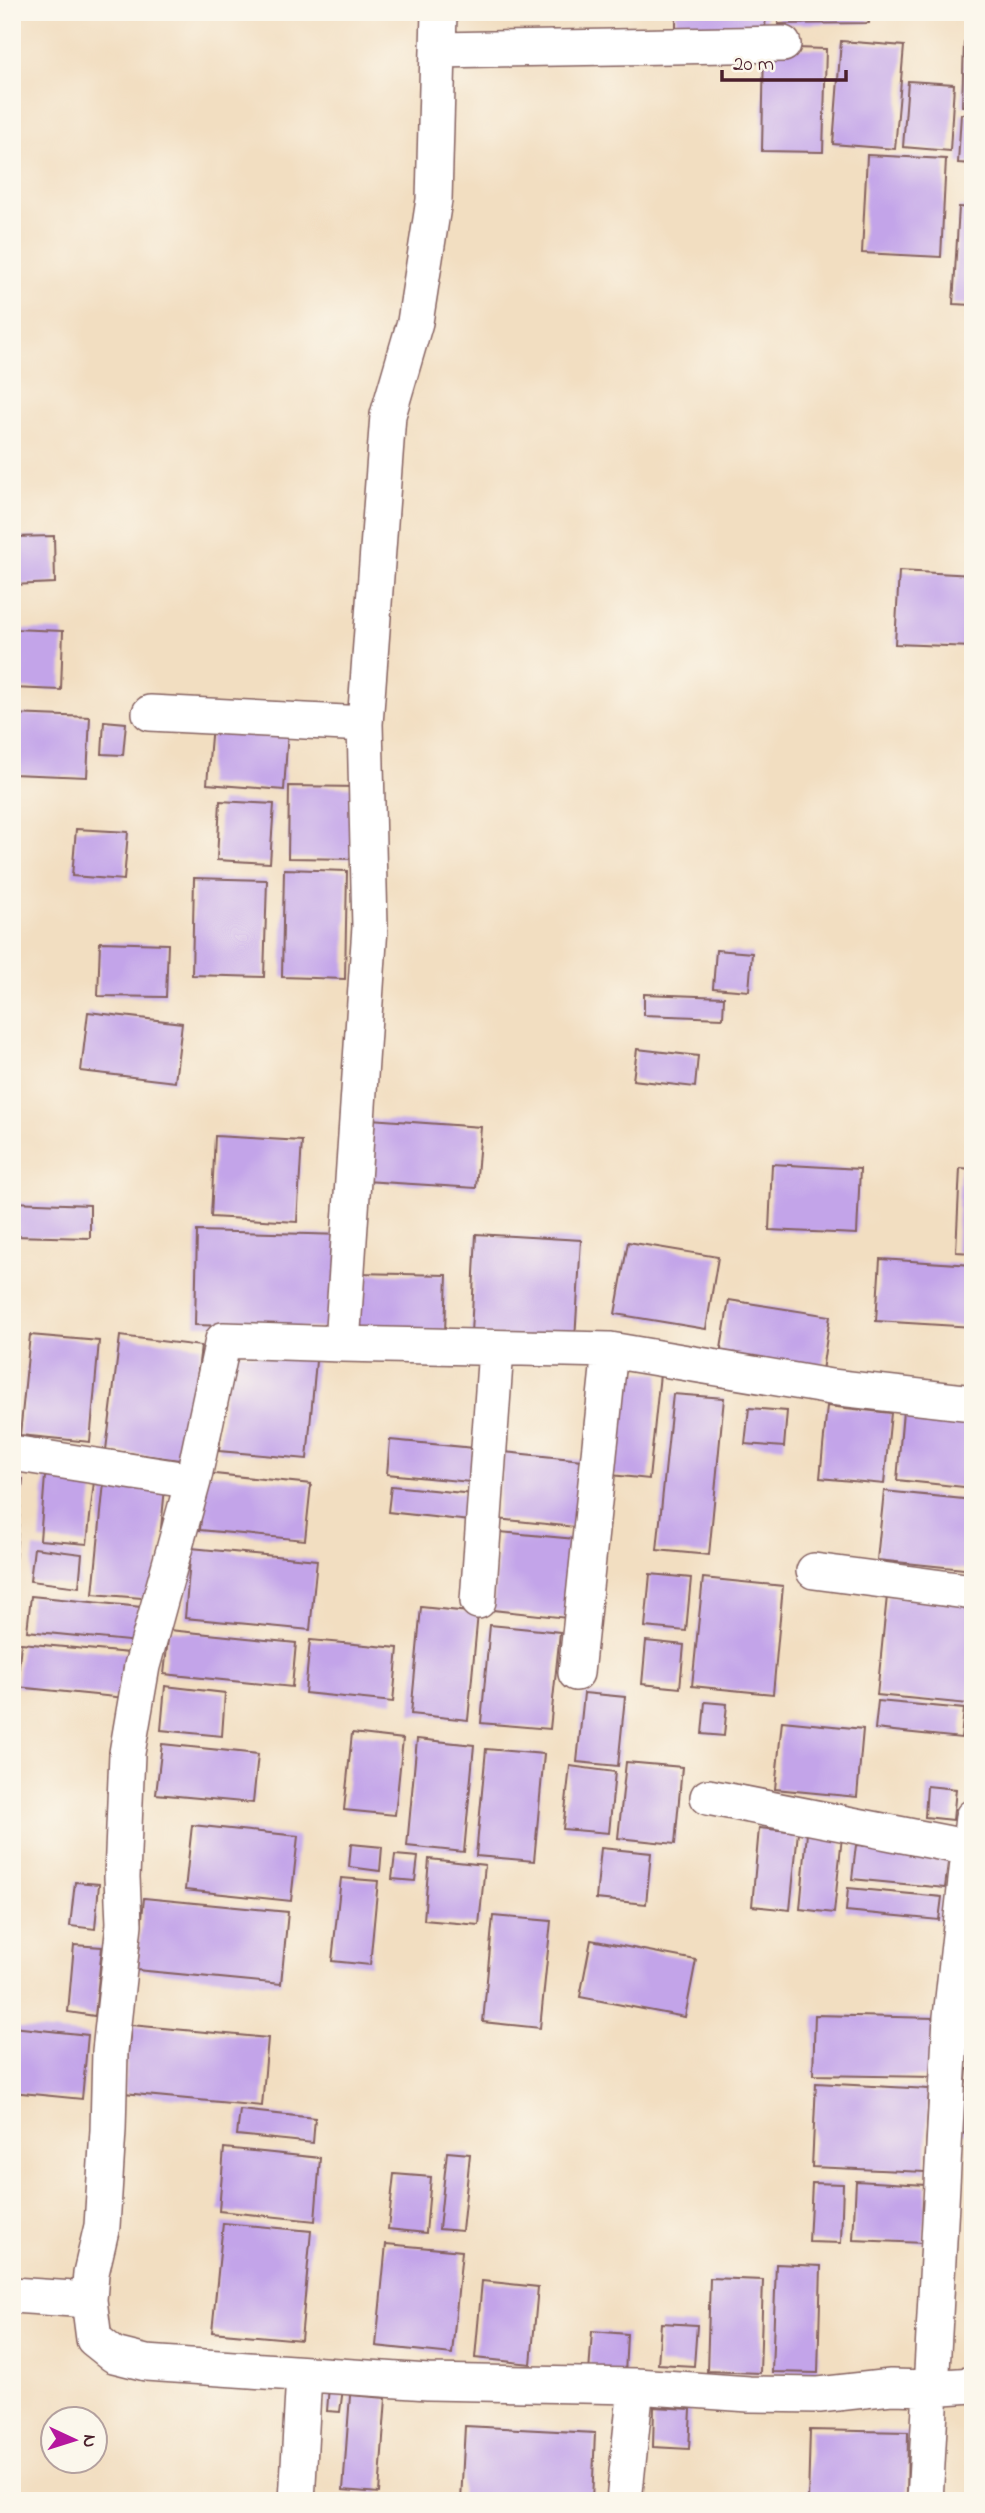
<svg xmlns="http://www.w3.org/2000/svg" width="985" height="2513" font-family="'Indie Flower',sans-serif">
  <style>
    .building { fill: #c3a4e9 }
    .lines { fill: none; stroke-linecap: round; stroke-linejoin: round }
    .street-casing { stroke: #856260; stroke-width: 38 }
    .street { stroke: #fff; stroke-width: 35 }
  </style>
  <rect width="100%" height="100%" fill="#fbf7ec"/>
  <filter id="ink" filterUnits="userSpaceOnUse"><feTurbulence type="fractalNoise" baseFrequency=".0143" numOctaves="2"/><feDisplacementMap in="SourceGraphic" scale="14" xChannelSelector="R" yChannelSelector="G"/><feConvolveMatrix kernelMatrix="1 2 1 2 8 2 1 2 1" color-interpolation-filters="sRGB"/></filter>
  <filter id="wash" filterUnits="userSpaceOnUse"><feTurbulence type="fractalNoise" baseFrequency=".00686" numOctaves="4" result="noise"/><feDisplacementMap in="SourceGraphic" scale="28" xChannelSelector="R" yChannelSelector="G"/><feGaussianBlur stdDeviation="1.57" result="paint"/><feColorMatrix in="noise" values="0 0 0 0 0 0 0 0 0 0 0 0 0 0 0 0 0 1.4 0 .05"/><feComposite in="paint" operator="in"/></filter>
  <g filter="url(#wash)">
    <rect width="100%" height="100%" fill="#f2dec1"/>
    <g id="blocks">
      <path class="building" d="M676 12H766L765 30 676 29Z
        M778 12H869V23L778 24Z
        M877 12H937L936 18 877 17Z
        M841 41 904 46 895 149 833 144Z
        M964 42 973 43V106H962Z
        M764 47 826 49 823 152 762 151Z
        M908 81 954 84 950 151 903 147Z
        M961 114H973V164L958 163Z
        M867 155 946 159 941 257 862 253Z
        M959 207 973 208V305L953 304Z
        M54 536 55 583 12 585V537Z
        M899 571 973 575V647L895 644Z
        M12 629 63 631 61 690 12 688Z
        M967 677H973V739H967Z
        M12 714 90 717 87 777 12 774Z
        M104 721 126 723 123 755 102 754Z
        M212 724 288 730 284 790 207 784Z
        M289 786 358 787 357 859 288 858Z
        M220 801 274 804 270 863 217 860Z
        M76 829 128 832 124 880 72 876Z
        M284 869 347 871 345 979 282 977Z
        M194 878 267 880 264 977 192 975Z
        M100 942 168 944 166 997 98 996Z
        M716 950 752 953 749 991 713 988Z
        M644 994 724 997 723 1018 644 1015Z
        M88 1012 182 1023 175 1082 81 1071Z
        M637 1049 698 1056 695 1087 633 1080Z
        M370 1119 481 1127 476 1188 365 1181Z
        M215 1136 302 1141 297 1222 211 1217Z
        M772 1164 860 1169 857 1234 769 1230Z
        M960 1168 973 1169V1253L956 1252Z
        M12 1202 90 1205V1238L12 1236Z
        M197 1231 343 1235 340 1329 195 1325Z
        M476 1234 581 1240 575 1340 471 1334Z
        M628 1242 718 1257 706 1329 615 1314Z
        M880 1259 973 1265V1327L876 1321Z
        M357 1273 447 1275 445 1332 356 1330Z
        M729 1300 830 1316 822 1371 720 1355Z
        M30 1335 99 1341 90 1442 20 1435Z
        M120 1336 201 1346 187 1461 106 1450Z
        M229 1352 316 1361 307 1459 219 1451Z
        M621 1370 660 1374 649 1479 611 1475Z
        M673 1394 724 1398 709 1555 657 1550Z
        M827 1406 891 1413 884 1484 820 1478Z
        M749 1408 787 1411 784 1447 745 1444Z
        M903 1411 973 1418V1488L897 1480Z
        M390 1440 474 1448 470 1482 387 1474Z
        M504 1452 582 1460 575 1527 497 1519Z
        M205 1473 311 1484 305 1540 200 1530Z
        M45 1476 94 1481 87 1544 40 1540Z
        M12 1478 23 1479 14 1570H12Z
        M104 1482 165 1488 154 1599 93 1594Z
        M391 1486 473 1494 470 1521 388 1512Z
        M884 1491 973 1500V1570L877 1560Z
        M500 1532 575 1539 567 1618 493 1610Z
        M34 1548 82 1554 79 1587 30 1581Z
        M191 1548 317 1560 310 1630 185 1618Z
        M650 1574 691 1578 686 1631 645 1627Z
        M703 1578 783 1586 773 1694 692 1686Z
        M31 1596 141 1607 138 1642 27 1631Z
        M887 1596 973 1604V1657L968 1704 877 1695Z
        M421 1607 478 1613 468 1720 411 1714Z
        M490 1625 560 1632 550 1729 481 1723Z
        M169 1630 296 1643 292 1687 164 1674Z
        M310 1640 398 1648 393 1702 305 1693Z
        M646 1641 684 1645 680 1688 642 1684Z
        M21 1643 129 1653 125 1698 17 1687Z
        M165 1686 225 1693 222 1736 161 1730Z
        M584 1693 625 1697 618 1766 577 1762Z
        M878 1701 964 1709 961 1738 875 1729Z
        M705 1702 727 1704 724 1736 702 1734Z
        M782 1721 863 1729 857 1797 775 1789Z
        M352 1733 403 1739 395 1815 344 1810Z
        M417 1739 474 1745 464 1852 407 1846Z
        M162 1744 258 1754 253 1803 156 1794Z
        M486 1749 544 1754 534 1861 476 1856Z
        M626 1762 682 1767 675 1844 618 1838Z
        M570 1766 615 1772 609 1833 563 1829Z
        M927 1786 956 1789 953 1820 925 1817Z
        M192 1825 298 1836 291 1901 185 1890Z
        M759 1828 798 1832 790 1910 752 1906Z
        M807 1833 842 1836 834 1913 800 1909Z
        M351 1844 382 1847 380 1871 349 1867Z
        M856 1845 949 1854 945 1888 852 1879Z
        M601 1848 651 1853 646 1904 596 1899Z
        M395 1855 418 1857 415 1881 392 1879Z
        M429 1859 485 1865 479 1925 424 1920Z
        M341 1878 378 1881 370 1965 332 1961Z
        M75 1882 99 1884 95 1929 70 1926Z
        M848 1888 942 1897 939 1920 846 1911Z
        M144 1898 288 1912 281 1984 137 1970Z
        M493 1916 551 1921 540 2028 483 2022Z
        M591 1940 696 1960 685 2017 580 1997Z
        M74 1945 102 1947 95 2016 68 2012Z
        M815 2015 935 2018V2077L813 2075Z
        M131 2025 268 2038 262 2106 124 2093Z
        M12 2027 88 2035 82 2099 12 2092Z
        M967 2069 973 2070V2134L961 2133Z
        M816 2083 929 2089 925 2172 812 2167Z
        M240 2110 315 2118 313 2143 237 2135Z
        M224 2148 320 2158 315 2221 219 2211Z
        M447 2152 470 2154 462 2231 439 2229Z
        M394 2174 431 2177 426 2233 388 2229Z
        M856 2181 926 2185 924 2243 853 2240Z
        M812 2183 843 2184 841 2243 809 2242Z
        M223 2223 311 2231 301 2340 212 2332Z
        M386 2244 462 2251 452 2354 376 2346Z
        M776 2264 821 2266 818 2373 772 2372Z
        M710 2278 763 2280 760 2373 707 2371Z
        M482 2281 538 2287 531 2364 475 2358Z
        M661 2323 697 2325 694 2366 658 2364Z
        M592 2331 627 2334 625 2375 589 2373Z
        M329 2386 343 2388 340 2412 327 2411Z
        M350 2395 386 2398 379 2493 343 2490Z
        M654 2407 691 2409 689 2449 653 2447Z
        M465 2426 595 2433 592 2501H461Z
        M810 2430 908 2432 907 2501H808Z"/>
    </g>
  </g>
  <g filter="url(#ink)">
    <use href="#blocks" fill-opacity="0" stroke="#856260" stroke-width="2"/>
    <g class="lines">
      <defs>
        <path id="street" d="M438 50 783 44
          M150 713 365 724 370 927 342 1344 610 1350 831 1387 973 1403
          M365 724 388 415 415 322 434 200 439 12
          M342 1344 223 1340 193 1481 142 1666 127 1753 122 1877 124 1924 110 2051 108 2130 102 2226 91 2273 89 2300 94 2339 114 2355 146 2363 428 2382 636 2386 749 2394 819 2395 891 2387 929 2388 973 2385
          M12 1453 193 1481
          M814 1571 973 1592
          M478 1601 496 1349
          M576 1673 610 1350
          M708 1797 970 1848
          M12 2295 89 2300
          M297 2501 304 2374
          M624 2501 636 2386
          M925 2501 951 2017 973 1817"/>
      </defs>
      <use href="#street" class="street-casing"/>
      <use href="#street" class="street"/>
    </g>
  </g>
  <rect width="985" height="2513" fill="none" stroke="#fbf7ec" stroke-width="42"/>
  <g transform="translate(74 2440) rotate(94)"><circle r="33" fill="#fbf7ec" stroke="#b4a19f" stroke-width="2"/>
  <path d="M0-5L12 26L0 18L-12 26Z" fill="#b5179e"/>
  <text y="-10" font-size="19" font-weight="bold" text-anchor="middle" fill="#4a1f2b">N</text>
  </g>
  <path d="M722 70v10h124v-10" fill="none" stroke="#4a1f2b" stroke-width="3.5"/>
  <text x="733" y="70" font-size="21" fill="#4a1f2b" stroke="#fbf7ec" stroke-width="5" paint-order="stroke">20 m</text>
</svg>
